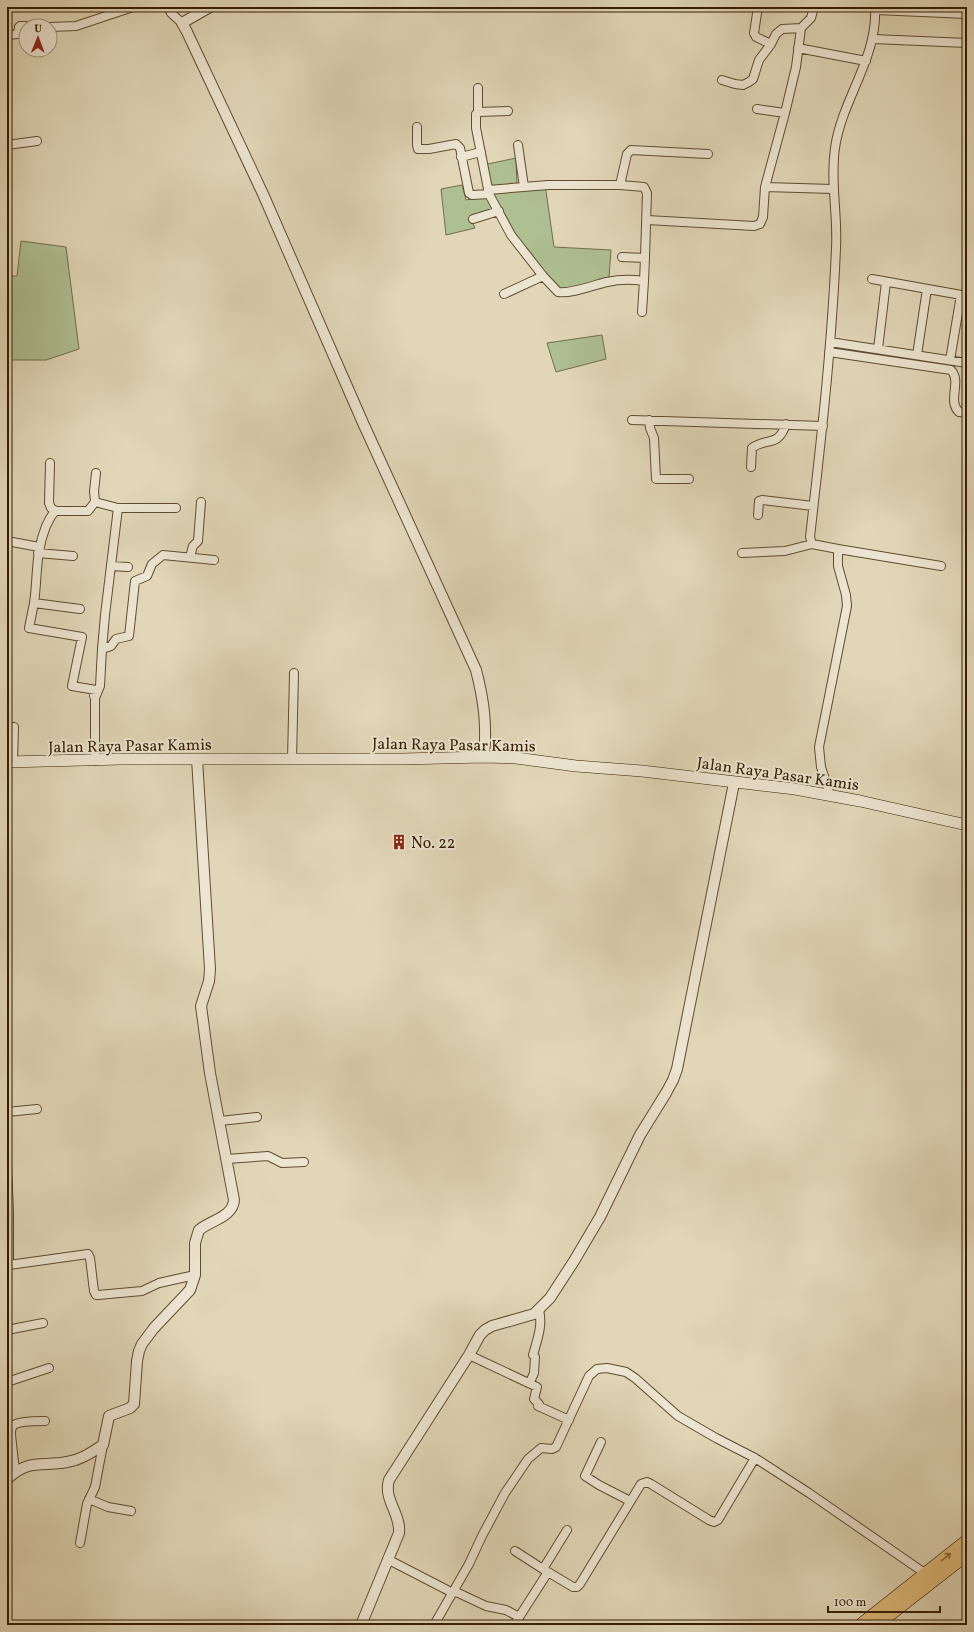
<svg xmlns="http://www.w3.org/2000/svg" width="974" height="1632" font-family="Vollkorn,serif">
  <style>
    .green { fill: #aebf92; stroke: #716e4a }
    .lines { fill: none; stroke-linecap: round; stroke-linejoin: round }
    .minor-casing { stroke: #5f4c30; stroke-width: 10 }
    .tertiary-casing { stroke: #5f4c30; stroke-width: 12 }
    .secondary-casing { stroke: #341d02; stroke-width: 12 }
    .trunk-casing { stroke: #341d02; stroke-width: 14 }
    .minor { stroke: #ece5d1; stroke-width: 8 }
    .tertiary { stroke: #ece5d1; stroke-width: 10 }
    .secondary { stroke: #ece5d1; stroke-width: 11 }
    .trunk { stroke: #e0bc7c; stroke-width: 13 }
    .oneway { stroke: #8a6c3f }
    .labels { text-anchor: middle; stroke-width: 4; stroke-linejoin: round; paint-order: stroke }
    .street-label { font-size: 16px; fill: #341d02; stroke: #ece5d1 }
    .poi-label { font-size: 16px; fill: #341d02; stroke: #ece5d1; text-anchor: start }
  </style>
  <rect width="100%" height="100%" fill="#e1d7b8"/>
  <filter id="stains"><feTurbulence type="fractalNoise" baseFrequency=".005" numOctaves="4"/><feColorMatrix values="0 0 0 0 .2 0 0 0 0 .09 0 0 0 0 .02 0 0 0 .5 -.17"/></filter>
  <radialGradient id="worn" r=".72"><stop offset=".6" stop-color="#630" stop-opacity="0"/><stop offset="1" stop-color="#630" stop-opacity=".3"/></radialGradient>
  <path class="green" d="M516 158 517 185 545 184 554 247 611 250 609 277 558 294 548 275 525 254 494 212 470 218 475 228 446 235 441 189 462 185 466 200 488 196 483 165Z
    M21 241 66 247 79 349 46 360H7V276H17Z
    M602 335 606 359 556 372 547 343Z"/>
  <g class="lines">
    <defs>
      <path id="minor" d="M168 7 171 13 182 23
        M758 7 754 33 756 37 771 44
        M876 10 967 14
        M50 27 76 26 133 7
        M7 35 18 34 19 27 20 26H30
        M873 39 967 43
        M798 48 866 61
        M722 80 735 84 743 85 749 82 753 79 759 60 771 44 776 34 782 29 801 28
        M757 109 785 113
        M478 112V88
        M417 127V145L418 149H429L456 144 460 148 469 193 472 195 489 194 476 128V114L478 112 508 111
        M7 145 37 141
        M518 145 524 187
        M461 157 481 152
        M620 185 627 154 631 150 708 154
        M765 187 833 189
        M488 190 548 185H620L644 187 647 193 645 258 622 257
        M489 194 511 235 543 276 558 292C572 294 593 285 607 282 620 279 631 279 644 281L645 258
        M473 219 499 211
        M647 220 754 226 760 224 763 217 765 187 785 113 796 67 801 28 811 18 814 7
        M872 279 967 296
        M504 294 543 276
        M642 312 644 281
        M830 342 967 363
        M878 349 886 282
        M829 352 951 370C962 381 947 401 959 412L967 413
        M917 355 927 289
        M950 360 961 295
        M632 420 823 426
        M649 420 650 428 654 438 656 479H689
        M50 463 49 503 51 508 56 511H88L95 502 118 508H176
        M751 467 752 448C767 437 778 448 786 424
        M95 502 94 491 96 473
        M56 511C51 514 49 521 46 526 35 554 38 575 34 603L80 609
        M758 515 759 501 762 500 813 506
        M7 541 39 547
        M838 549 941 566
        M38 553 73 556
        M742 553 785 551 812 544
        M190 557 193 546 198 541 201 502
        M111 566 128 567
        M34 603 29 628 82 637 72 686 96 690 94 696
        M102 649 105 615 118 508
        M292 759 294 673
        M95 761V698L100 686 102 649 111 646 116 639 129 636 135 581 147 576 152 564 163 555 214 560
        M13 762 14 727
        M830 795 821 767 819 747 847 606 846 595 838 566V549L812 544 810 537C821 441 832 345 836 248 838 215 830 181 835 148 842 99 878 58 875 7
        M7 1112 37 1109
        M220 1121 257 1117
        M227 1159 268 1156 282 1163 304 1162
        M7 1166 9 1212V1265L88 1254 90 1258 94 1291 96 1295H98L142 1291 159 1283 195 1275
        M7 1330 43 1323
        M469 1355 537 1387 534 1399 539 1404 538 1406 569 1420
        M7 1382 49 1368
        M530 1382 534 1373 535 1357 533 1355C537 1340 543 1326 539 1310
        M601 1442 585 1476 599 1485 630 1501
        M15 1471 11 1435C11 1431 11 1427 14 1425 19 1421 38 1421 45 1421
        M89 1499 108 1507 131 1511
        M80 1543 87 1504 95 1487 103 1445
        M515 1551 546 1571
        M389 1560 453 1593
        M543 1569 567 1530
        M454 1591 486 1606 506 1610 519 1617
        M434 1625 469 1564 482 1536 505 1493 528 1459 541 1448 552 1449 556 1447 589 1376 597 1369 607 1368 626 1372 635 1378 678 1416 716 1438 755 1458 809 1493 926 1574
        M514 1625 548 1572 573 1587H577L580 1584 641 1484 647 1482 651 1484 709 1520 714 1522 718 1520 755 1458"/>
      <path id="tertiary" d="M210 7 182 23 187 32 263 194 363 423 476 670C484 701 487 725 484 757
        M7 1479C30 1458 41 1467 67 1462 81 1460 92 1452 103 1445L109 1416 130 1408 134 1404 137 1361 139 1351 142 1344 154 1328 190 1290 195 1275V1243L199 1230C211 1220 233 1217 234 1200L210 1073 201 1006 209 981 210 969 197 759
        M361 1625 399 1533C401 1514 383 1499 389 1480L469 1355 480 1335 485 1330 492 1326 534 1314 550 1298 574 1261 600 1217 640 1135 666 1093 673 1080 677 1069 734 783"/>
      <path id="secondary" d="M7 762 122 759H402L484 757 516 758 576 766 642 771 795 789 860 801 967 825"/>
      <path id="trunk" d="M861 1625 967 1541
        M876 1625 967 1554"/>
    </defs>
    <use href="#minor" class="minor-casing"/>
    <use href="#tertiary" class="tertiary-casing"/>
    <use href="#secondary" class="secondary-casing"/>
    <use href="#trunk" class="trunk-casing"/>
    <use href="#minor" class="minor"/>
    <use href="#tertiary" class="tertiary"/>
    <use href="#secondary" class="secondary"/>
    <use href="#trunk" class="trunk"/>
  </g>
  <defs><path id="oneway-shaft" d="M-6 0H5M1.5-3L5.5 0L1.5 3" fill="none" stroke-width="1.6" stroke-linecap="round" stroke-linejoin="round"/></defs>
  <use class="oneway" href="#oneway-shaft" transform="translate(946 1557) rotate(-40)"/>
  <defs>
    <symbol id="building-bare" viewBox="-9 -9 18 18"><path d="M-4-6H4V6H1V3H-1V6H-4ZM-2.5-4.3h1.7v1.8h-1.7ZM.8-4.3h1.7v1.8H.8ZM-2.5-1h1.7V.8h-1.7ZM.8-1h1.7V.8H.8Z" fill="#8f2418" stroke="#ece5d1" stroke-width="2.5" paint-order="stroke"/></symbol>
  </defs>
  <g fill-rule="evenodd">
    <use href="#building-bare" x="388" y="831" width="22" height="22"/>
  </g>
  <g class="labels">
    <g class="street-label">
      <text transform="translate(454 744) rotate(1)" y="6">Jalan Raya Pasar Kamis</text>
      <text transform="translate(130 745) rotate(-1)" y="6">Jalan Raya Pasar Kamis</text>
      <text transform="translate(778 773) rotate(8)" y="6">Jalan Raya Pasar Kamis</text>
    </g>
    <g class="poi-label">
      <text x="411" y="848">No. 22</text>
    </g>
  </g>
  <rect width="974" height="1632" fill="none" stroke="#e1d7b8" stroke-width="24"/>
  <rect x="8" y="8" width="958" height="1616" fill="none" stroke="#341d02" stroke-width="2"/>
  <rect x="12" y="12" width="950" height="1608" fill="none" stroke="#341d02"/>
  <g transform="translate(38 38) rotate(1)"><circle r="19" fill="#ece5d1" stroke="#a2957e"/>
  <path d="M0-3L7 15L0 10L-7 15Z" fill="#8f2418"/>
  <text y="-6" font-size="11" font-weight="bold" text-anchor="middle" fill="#341d02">U</text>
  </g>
  <path d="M828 1606v6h112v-6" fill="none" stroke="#341d02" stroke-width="2"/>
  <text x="834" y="1606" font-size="12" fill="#341d02" stroke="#ece5d1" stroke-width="3" paint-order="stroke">100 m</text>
  <rect width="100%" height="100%" filter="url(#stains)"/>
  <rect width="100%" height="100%" fill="url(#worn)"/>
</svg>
